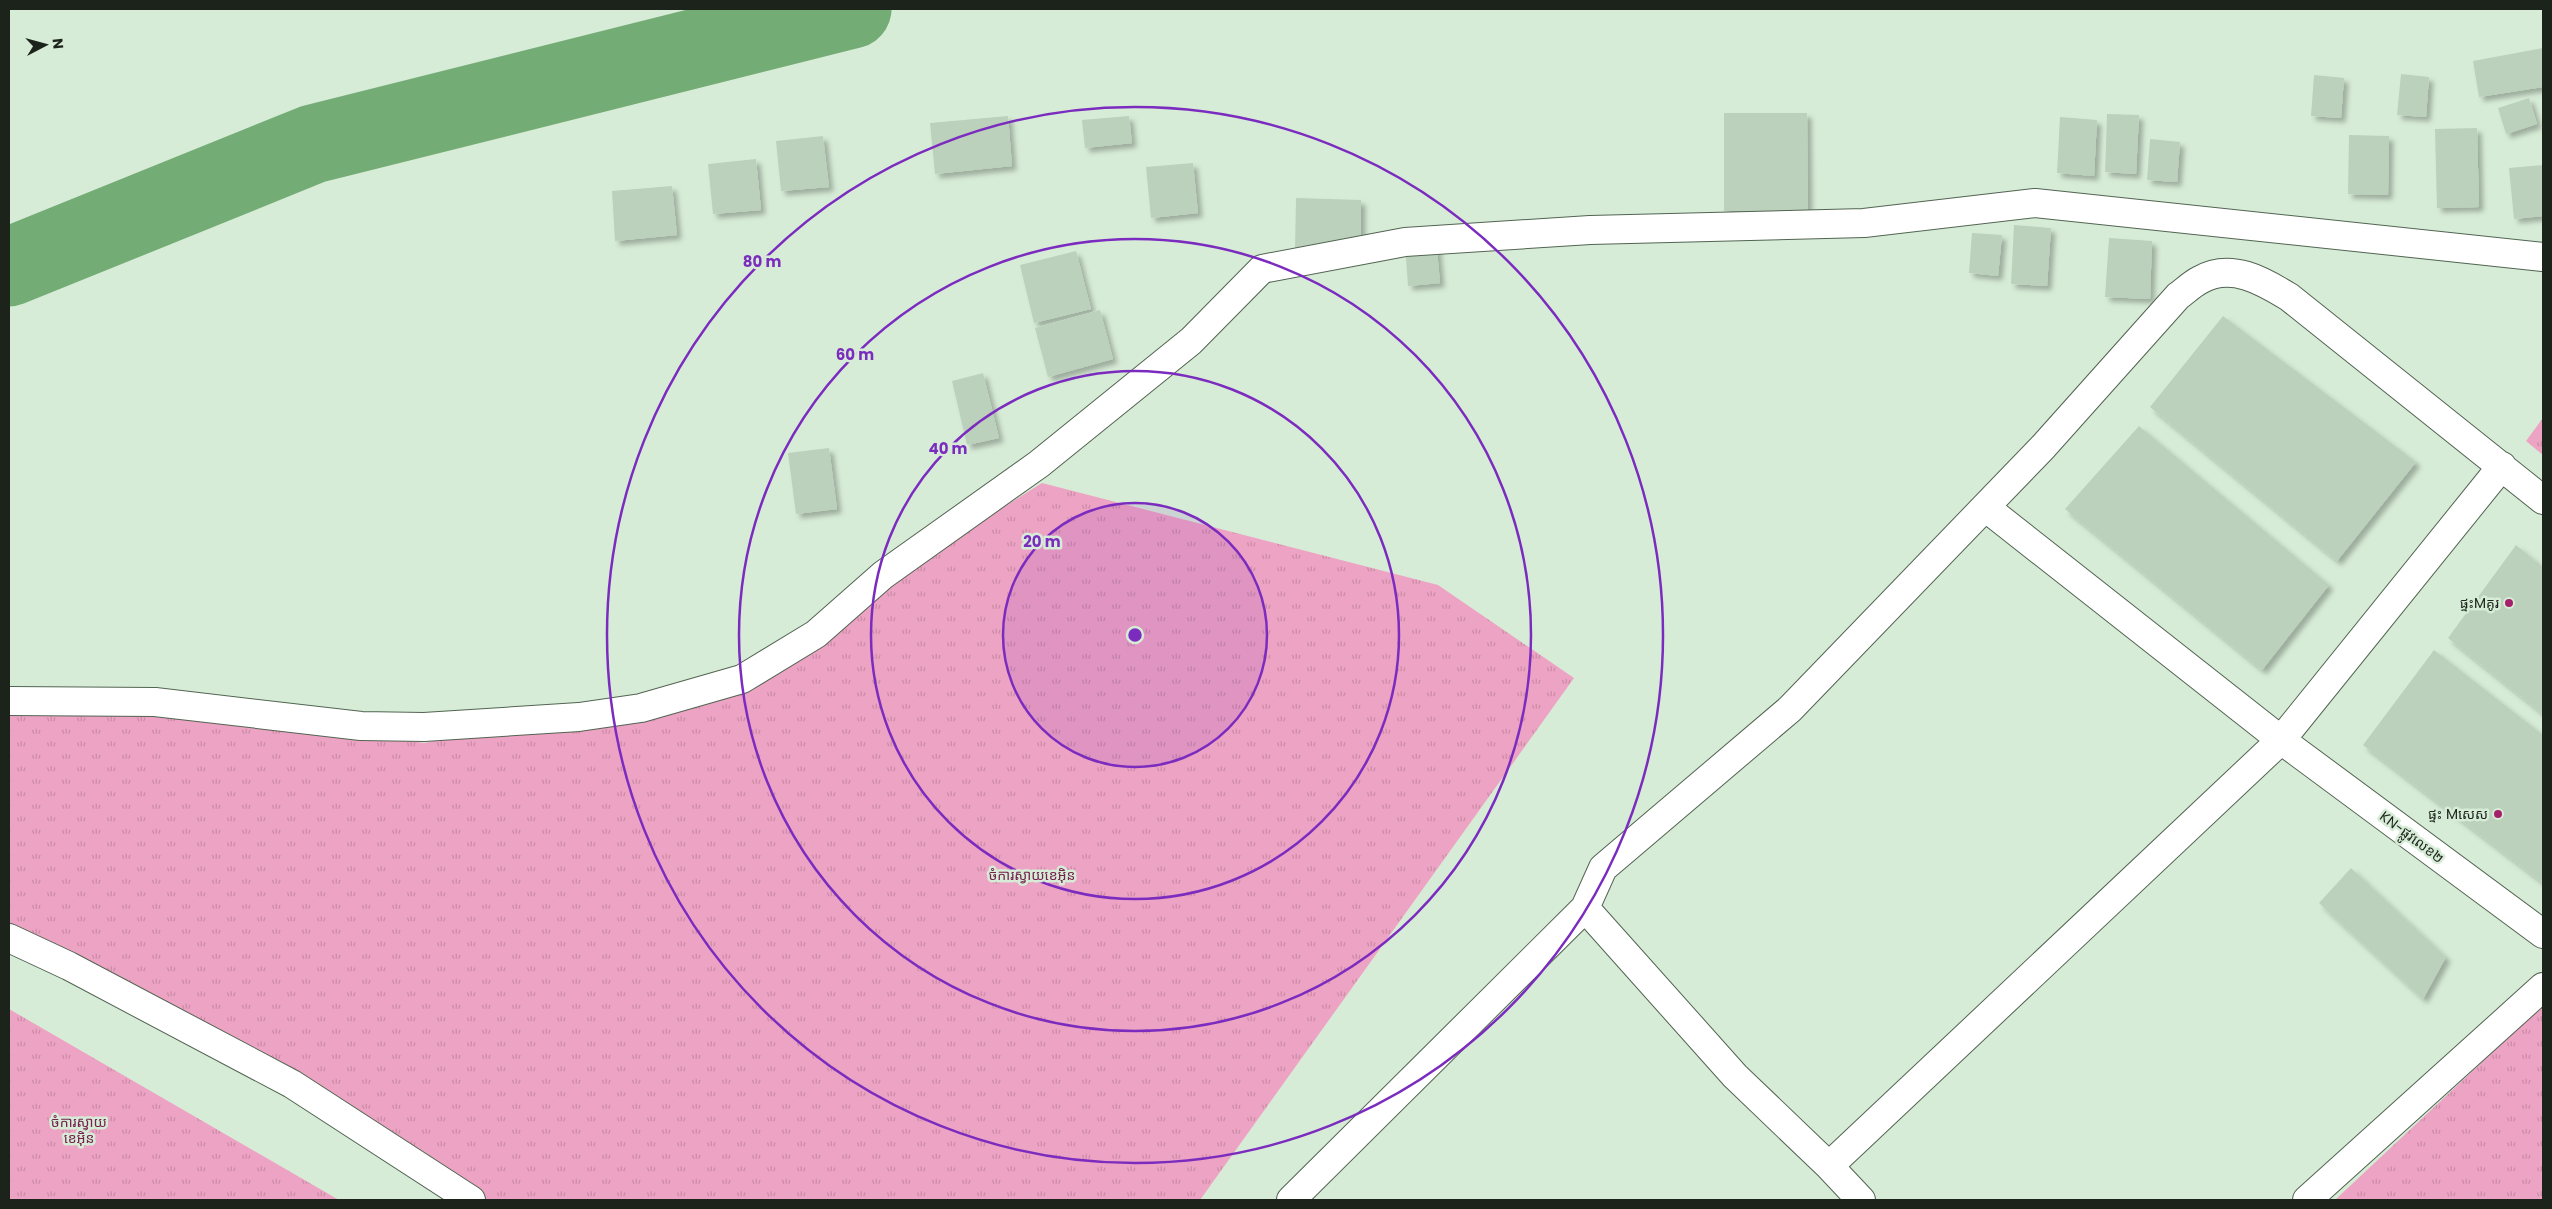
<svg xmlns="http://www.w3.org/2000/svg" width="2552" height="1209" font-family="Poppins,'Noto Sans Khmer',sans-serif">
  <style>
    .grass { fill: url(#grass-tufts) }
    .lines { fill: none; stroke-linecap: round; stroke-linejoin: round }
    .river { stroke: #74ac76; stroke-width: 79 }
    .building { fill: #bcd1bc; filter: url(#shadow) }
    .minor-casing { stroke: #526452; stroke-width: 30 }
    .minor { stroke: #fff; stroke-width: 28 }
    .ring { fill: none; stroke: #7b2cbf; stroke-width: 2.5 }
    .poi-dot { fill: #a5206a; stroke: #d7ecd7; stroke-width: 2 }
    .labels { text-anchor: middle; stroke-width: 5; stroke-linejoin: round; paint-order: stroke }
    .poi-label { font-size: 14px; fill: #1b231b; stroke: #d7ecd7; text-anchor: end }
    .street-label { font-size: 14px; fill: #1b231b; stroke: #d7ecd7 }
    .park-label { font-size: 14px; fill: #77214e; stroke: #d7ecd7 }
    .centre { fill: #7b2cbf; stroke: #d7ecd7; stroke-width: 2.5 }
    .ring-label { font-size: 15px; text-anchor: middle; font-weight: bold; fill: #7b2cbf; stroke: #d7ecd7; stroke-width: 5; stroke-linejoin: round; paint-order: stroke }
  </style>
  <defs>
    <pattern id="grass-tufts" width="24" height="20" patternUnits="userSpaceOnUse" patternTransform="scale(1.25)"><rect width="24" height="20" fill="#eda3c3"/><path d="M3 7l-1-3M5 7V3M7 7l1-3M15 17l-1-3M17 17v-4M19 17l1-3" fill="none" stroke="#cb8ca7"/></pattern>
    <filter id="shadow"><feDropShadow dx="4.5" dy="4.5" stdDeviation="2.5" flood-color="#0004"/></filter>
  </defs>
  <rect width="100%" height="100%" fill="#d7ecd7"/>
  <path class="grass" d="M2543 418V455L2526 441Z
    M1042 483 1438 585 1574 678 1200 1200H471L9 938V701L194 706 424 743 727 681Z
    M2543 1005V1200H2335Z
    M9 1009 339 1200H9Z"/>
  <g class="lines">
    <path class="river" d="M9 267 313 144 852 9"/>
  </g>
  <path class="building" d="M2543 48V87L2479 97 2473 61Z
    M2401 74 2429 77 2426 117 2397 115Z
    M2314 75 2344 78 2341 118 2311 116Z
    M2529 98 2537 124 2506 134 2498 108Z
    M1724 113H1807L1808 211H1724Z
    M2107 114 2139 115 2136 174 2105 172Z
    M1008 116 1012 166 935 174 930 123Z
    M1129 116 1132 143 1085 148 1082 120Z
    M2060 117 2097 120 2094 176 2057 173Z
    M2477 128 2479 207 2437 208 2435 129Z
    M2349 135 2389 136 2388 195 2348 194Z
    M823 136 829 187 781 191 776 141Z
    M2150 139 2180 142 2177 182 2147 180Z
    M756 159 761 210 713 214 708 164Z
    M1193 163 1198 213 1151 218 1146 167Z
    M2543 165V216L2514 219 2509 168Z
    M672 186 677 235 615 241 612 191Z
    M1296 198 1361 200V250L1295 249Z
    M2014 225 2051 228 2047 286 2011 284Z
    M1972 233 2002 235 1998 276 1969 273Z
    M2109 238 2152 241 2150 299 2105 297Z
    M1436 239 1440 283 1408 286 1405 242Z
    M1076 251 1091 309 1034 323 1020 265Z
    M1100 310 1113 359 1048 377 1035 328Z
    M2223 316 2416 462 2337 561 2150 407Z
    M983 373 999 438 967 445 952 381Z
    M2139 426 2329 585 2262 670 2065 509Z
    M829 448 837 509 796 514 788 453Z
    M2516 545 2543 567V714L2448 638Z
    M2434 650 2543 735V883L2363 745Z
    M2351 868 2446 957 2423 999 2319 903Z"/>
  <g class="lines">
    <defs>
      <path id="minor" d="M1985 507 2281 740 2543 934
        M9 701 155 702 361 726 424 727 579 717 641 708 742 679 816 634 883 575 1039 464 1191 341 1262 269 1405 242 1590 230 1864 223 2035 203 2543 257
        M9 938 69 966 292 1084 471 1200
        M1829 1166 2281 740 2502 466
        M1291 1200 1585 908
        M1861 1200 1829 1166 1735 1076 1585 908 1603 868 1790 709 2043 447 2178 296C2185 291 2192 284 2200 280 2231 262 2263 281 2289 297L2543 500
        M2307 1200 2543 987"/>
    </defs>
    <use href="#minor" class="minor-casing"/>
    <use href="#minor" class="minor"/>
  </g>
  <circle cx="1135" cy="635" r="132" fill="#7b2cbf" fill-opacity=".12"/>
  <g class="ring">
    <circle cx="1135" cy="635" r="132"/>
    <circle cx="1135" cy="635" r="264"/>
    <circle cx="1135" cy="635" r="396"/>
    <circle cx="1135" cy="635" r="528"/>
  </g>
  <g class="poi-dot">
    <circle cx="2509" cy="603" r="5"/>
    <circle cx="2498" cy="814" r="5"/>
  </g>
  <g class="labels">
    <g class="poi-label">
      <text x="2499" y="608">ផ្ទះMគូរ</text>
      <text x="2488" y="819">ផ្ទះ Mសេស</text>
    </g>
    <g class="street-label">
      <text transform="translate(2412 837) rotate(37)" y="5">KN-ផ្លូវលេខ២</text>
    </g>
    <g class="park-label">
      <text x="1032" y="880">ចំការស្វាយខេអ៊ិន</text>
      <text x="79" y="1127">ចំការស្វាយ<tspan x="79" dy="16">ខេអ៊ិន</tspan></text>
    </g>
  </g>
  <circle cx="1135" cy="635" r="8" class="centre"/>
  <g class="ring-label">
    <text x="762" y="267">80 m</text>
    <text x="855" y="360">60 m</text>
    <text x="948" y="454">40 m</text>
    <text x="1042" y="547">20 m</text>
  </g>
  <rect width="2552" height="1209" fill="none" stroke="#1b231b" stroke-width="20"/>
  <g transform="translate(45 45) rotate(84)" stroke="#d7ecd7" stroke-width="4" paint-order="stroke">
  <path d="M0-4L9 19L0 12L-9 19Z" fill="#1b231b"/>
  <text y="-8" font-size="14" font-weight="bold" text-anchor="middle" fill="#1b231b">N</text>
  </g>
</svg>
